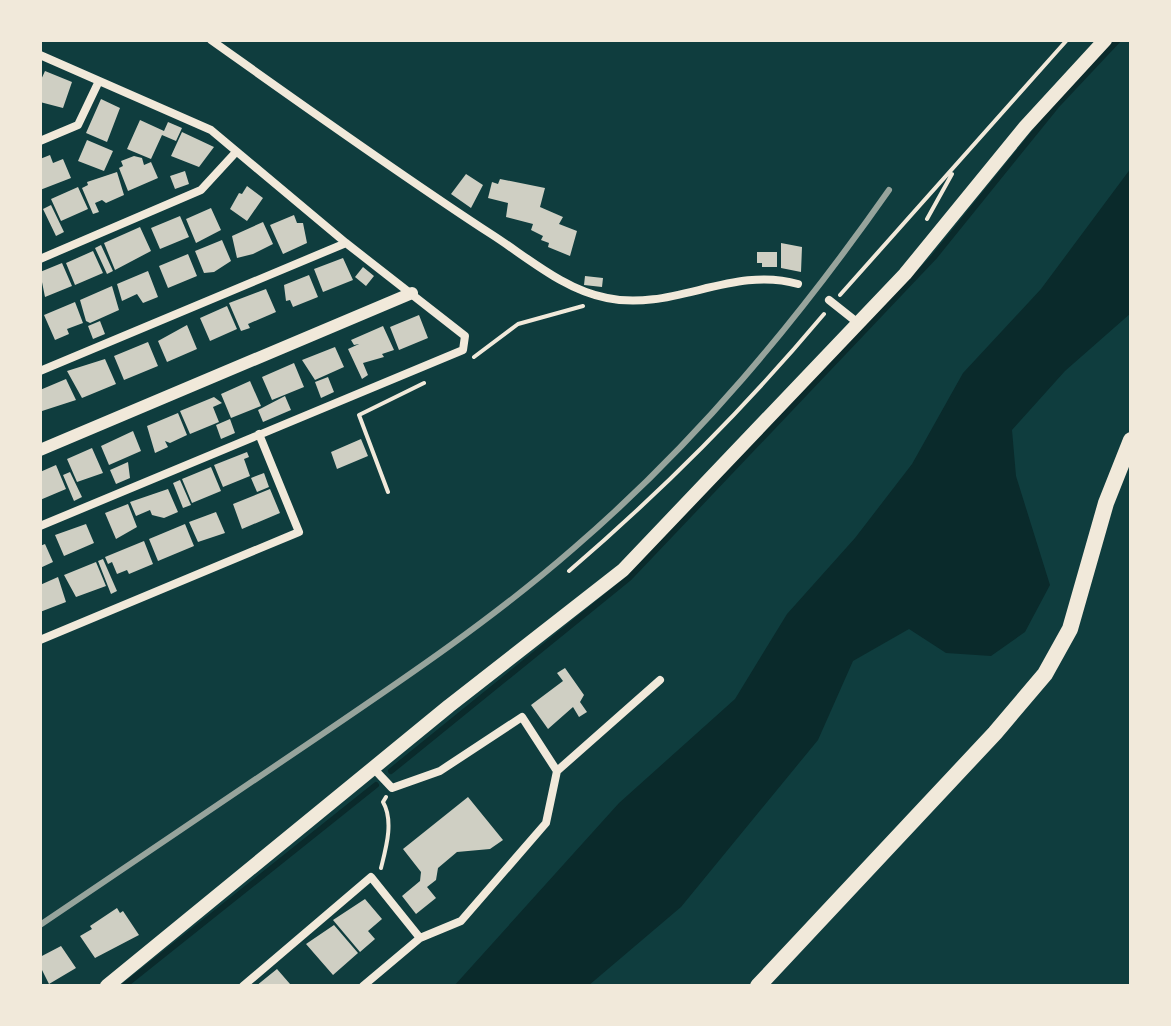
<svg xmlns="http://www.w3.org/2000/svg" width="1171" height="1026" font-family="'DM Sans',sans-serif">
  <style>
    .water { fill: #0a2a2b }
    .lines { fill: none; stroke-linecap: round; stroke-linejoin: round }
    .stream { stroke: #0a2a2b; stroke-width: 6 }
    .building { fill: #cfcfc3 }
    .path { stroke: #f1e9da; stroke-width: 4 }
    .minor { stroke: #f1e9da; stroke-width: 8 }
    .tertiary { stroke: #f1e9da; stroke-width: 12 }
    .secondary { stroke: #f1e9da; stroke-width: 14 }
    .primary { stroke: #f1e9da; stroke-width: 16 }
    .rail { stroke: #97a49c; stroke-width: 6 }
  </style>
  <rect width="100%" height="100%" fill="#0f3d3e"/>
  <path class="water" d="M1131 168V313L1065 371 1012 430 1016 476 1050 585 1025 632 991 656 946 653 909 629 853 661 818 740 681 907 588 986H454L619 803 735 699 787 614 855 538 912 464 963 373 1041 289Z"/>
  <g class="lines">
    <path class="stream" d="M391 771 629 578 934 257 1056 106 1118 40
      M124 986 376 785"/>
  </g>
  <path class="building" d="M45 71 72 82 63 108 40 102V82Z
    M101 99 120 108 107 142 86 133Z
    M140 120 164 131 168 122 182 128 176 141 162 135 151 159 127 149Z
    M182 132 214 147 199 167 171 156Z
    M87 140 113 151 104 171 78 161Z
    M50 155 53 163 63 159 71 178 40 190V159Z
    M134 156 142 158 144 165 151 162 158 178 128 191 119 168 123 166 121 161Z
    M185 171 189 184 175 189 170 176Z
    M117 172 124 195 106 203 102 200 95 203 99 212 93 214 82 188 88 185 87 182Z
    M466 174 483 185 471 208 451 194Z
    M500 179 545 188 540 207 563 217 559 224 577 231 570 256 548 247 549 243 541 240 543 236 531 230 533 224 506 217 508 203 488 198 492 182 498 184Z
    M247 186 263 198 247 221 230 209 239 193 242 194Z
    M78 187 88 209 61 221 51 199Z
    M51 205 64 232 56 236 43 209Z
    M211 208 221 230 196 243 186 219Z
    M294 215 297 223H303L307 243 283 254 270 225Z
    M180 216 189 237 160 249 151 228Z
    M263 222 273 244 253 254 237 258 232 236Z
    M140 227 151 251 115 270 104 243Z
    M222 240 231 261 214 272 204 273 195 251Z
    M781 243 802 247 801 272 781 268Z
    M101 245 113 271 107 274 95 248Z
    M93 251 103 273 75 285 66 263Z
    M757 252H777V267H762V263H757Z
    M188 254 197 276 168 288 159 266Z
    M343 258 353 280 323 292 314 269Z
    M62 263 72 286 45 297 40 272Z
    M363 267 374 276 366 286 355 277Z
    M148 271 158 297 143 303 137 294 122 301 117 284Z
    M309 275 318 297 293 307 290 300 286 301 284 285Z
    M585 276 603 278 602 287 584 285Z
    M112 286 119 310 90 323 86 321 80 300Z
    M266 289 276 312 248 324 250 328 241 331 229 303Z
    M75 302 83 323 67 329 69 334 55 340 44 315Z
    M227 306 237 329 210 341 200 318Z
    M419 315 428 338 399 350 390 327Z
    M100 321 105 334 93 339 88 326Z
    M187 325 197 349 167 362 158 341Z
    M383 326 394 350 382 354 384 357 363 363 368 375 362 379 348 349 359 344 354 345 351 340Z
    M148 342 158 366 124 380 114 356Z
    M335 347 344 367 315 380 302 360Z
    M105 359 116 384 82 398 67 371Z
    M294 363 304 387 272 400 262 377Z
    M328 377 334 392 321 398 315 382Z
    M66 379 76 400 42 411 40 390Z
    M250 381 261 406 231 418 221 394Z
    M285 396 291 410 263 422 258 410Z
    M214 397 222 403 213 407 219 422 190 434 180 411Z
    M178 413 187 435 170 443 165 441 168 447 155 453 147 426Z
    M230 419 235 433 221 439 216 425Z
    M133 431 141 451 109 465 101 446Z
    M361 439 368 456 337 469 331 452Z
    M92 448 103 473 77 482 67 459Z
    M247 452 249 457 244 459 250 476 223 487 214 465Z
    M128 462 130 478 116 484 110 470Z
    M56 465 66 489 40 500V472Z
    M211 467 221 491 192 503 182 479Z
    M70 472 82 497 74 501 63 475Z
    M264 473 269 487 257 492 251 478Z
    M180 480 191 505 183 508 173 483Z
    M168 489 178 512 164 518 152 515 150 510 136 516 130 502Z
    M270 489 280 513 242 529 233 504Z
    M128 504 137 527 116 539 105 513Z
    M216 512 225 533 198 542 189 522Z
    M86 524 94 543 64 556 55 535Z
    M185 524 194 546 158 561 149 539Z
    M144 541 153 564 129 574 127 570 117 574 112 562 108 564 105 557Z
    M45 544 53 562 40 568V546Z
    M103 559 117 591 111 594 98 561Z
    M96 562 106 586 76 597 64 575Z
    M58 577 66 602 40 612V585Z
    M565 668 584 695 580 702 587 712 579 717 573 707 548 729 531 705 563 681 557 673Z
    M468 797 503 840 490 849 457 852 438 868 436 880 427 887 436 898 416 914 402 896 420 881 421 872 403 849Z
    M365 899 382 919 368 931 375 939 360 952 333 920Z
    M117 908 120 913 123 911 139 935 95 958 80 936 92 929 90 926Z
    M334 925 358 953 333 975 306 944Z
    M61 946 76 968 49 984 40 966V957Z
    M277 969 290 984 256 986Z"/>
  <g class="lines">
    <path class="path" d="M927 219 952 174
      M840 295 1067 40
      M474 357 518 324 583 306
      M388 492 359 415 424 383
      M569 571C661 492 746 407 824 314
      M381 868C386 848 394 821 383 802L386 797"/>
    <path class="minor" d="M211 40C304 106 396 172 491 234 527 257 564 290 607 298 672 312 733 265 798 284
      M40 55 211 130 346 243 465 336 463 350 40 526
      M40 141 78 125 99 81
      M40 259 201 190 236 152
      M829 300 858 323
      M40 371 346 243
      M40 640 299 532 259 434
      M375 770 392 788 440 771 522 717 557 771
      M243 986 371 877 420 938
      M363 986 420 938 461 921 546 823 557 771 660 680"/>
    <path class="tertiary" d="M40 450 412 293"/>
    <path class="secondary" d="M107 986 449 706 623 570 905 274 1025 127 1105 40"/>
    <path class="primary" d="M758 986 995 733 1045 674 1070 629 1106 503 1131 440"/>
    <path class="rail" d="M40 925C134 862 227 798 321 735 408 676 495 617 574 548 696 443 797 321 889 190"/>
  </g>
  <rect width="1171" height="1026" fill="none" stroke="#f1e9da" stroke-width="84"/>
</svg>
